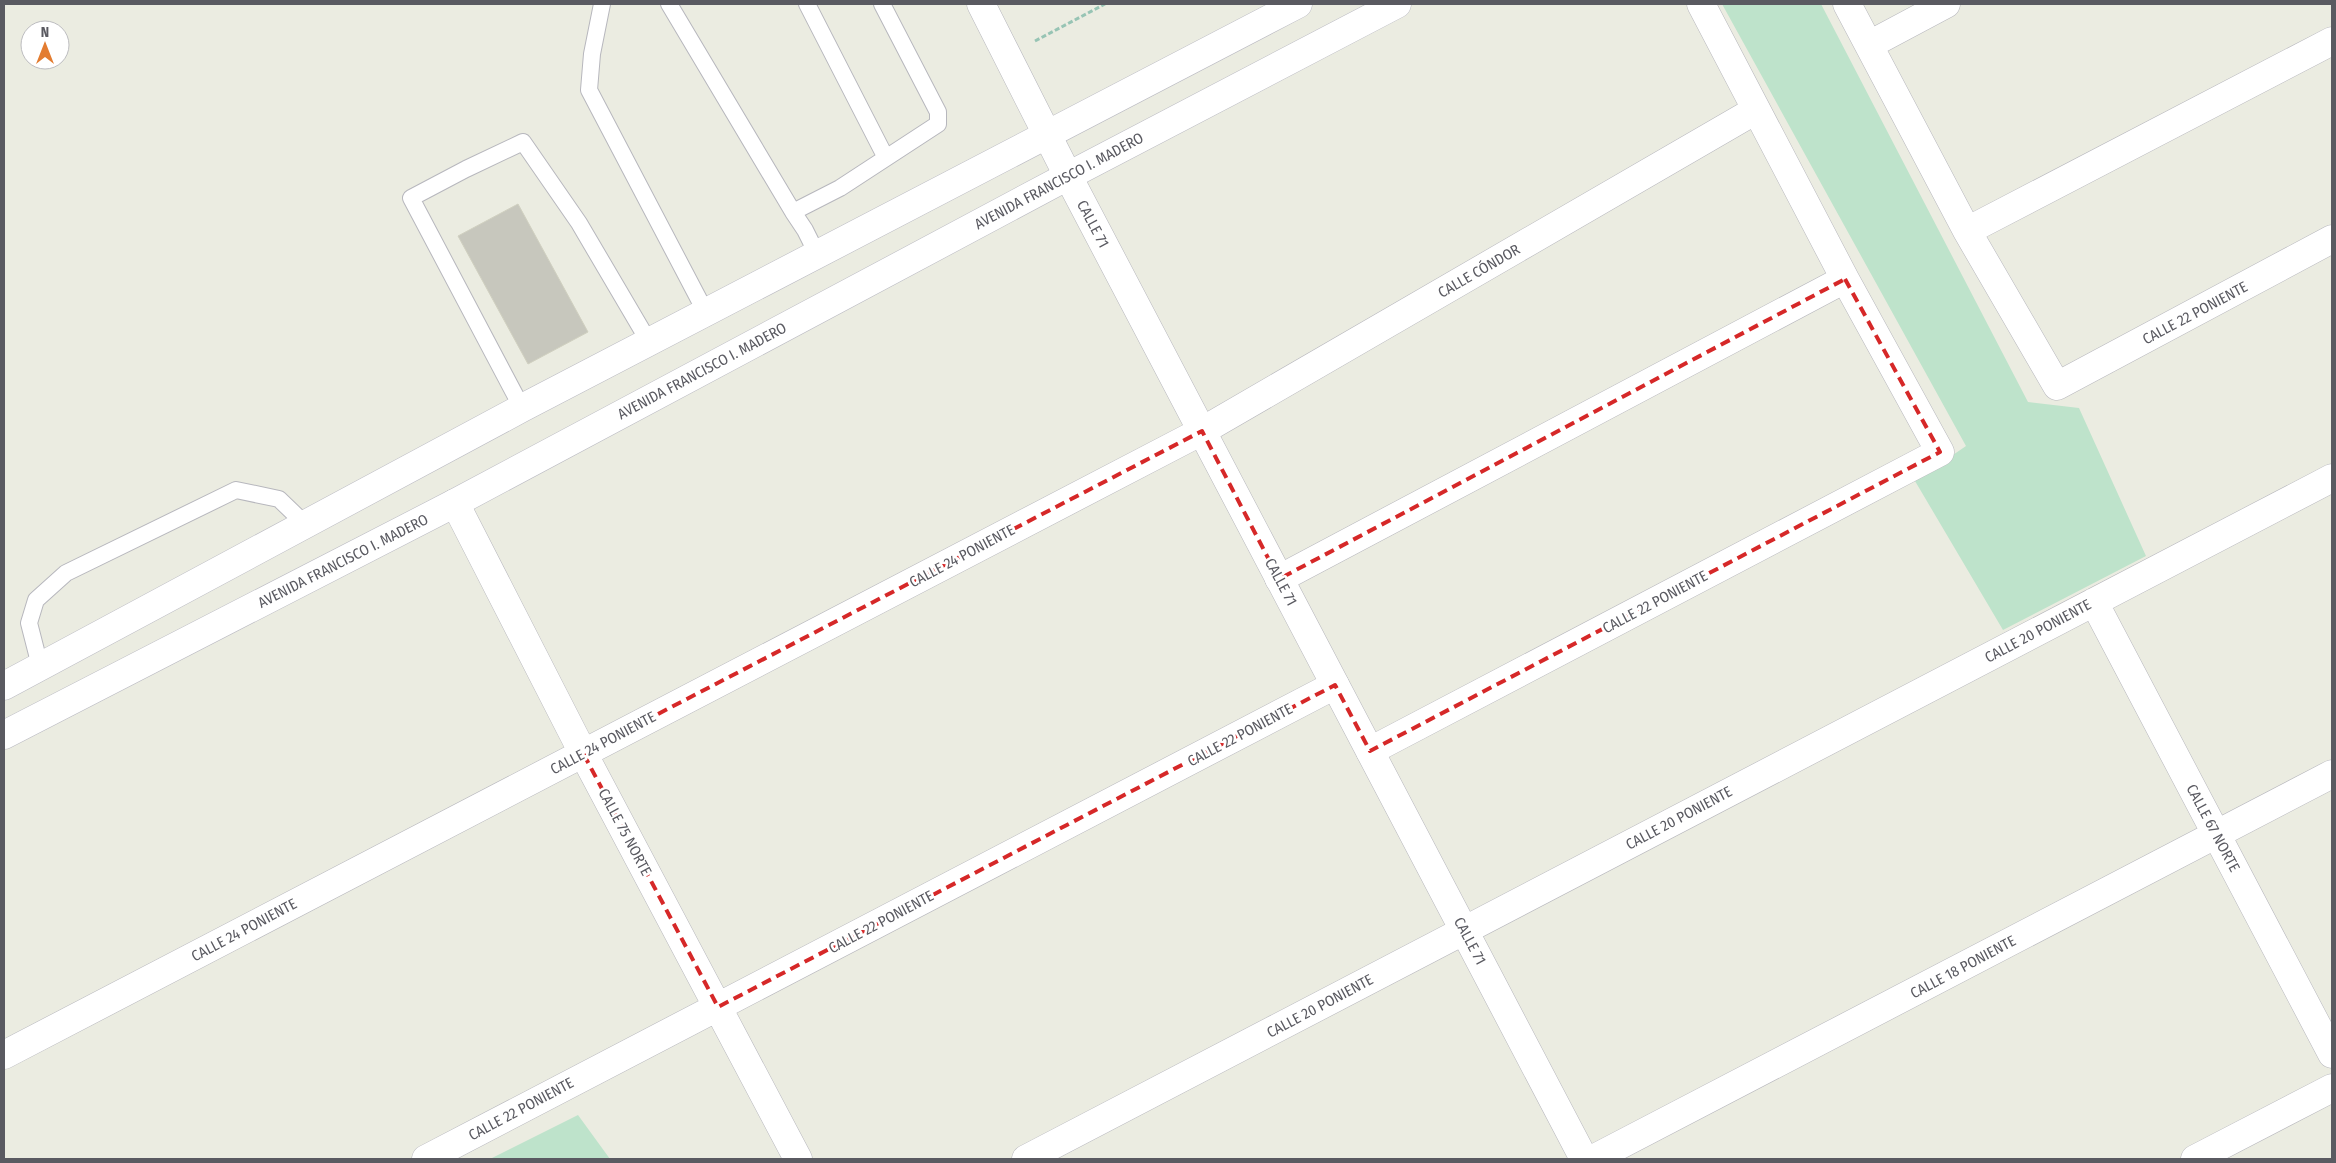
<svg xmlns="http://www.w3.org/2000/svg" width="2336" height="1163" font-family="'Fira Sans Condensed',sans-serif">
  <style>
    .green { fill: #bee3cb }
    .building { fill: #c7c7bd; stroke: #d0d0c0 }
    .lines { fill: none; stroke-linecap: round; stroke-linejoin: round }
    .service-casing { stroke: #b7b7bd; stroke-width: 18 }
    .minor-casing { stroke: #b7b7bd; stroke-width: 29 }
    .tertiary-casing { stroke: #b7b7bd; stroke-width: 29 }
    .secondary-casing { stroke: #babac2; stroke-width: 29 }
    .path { stroke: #97c4b4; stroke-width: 3; stroke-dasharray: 5 2.5; stroke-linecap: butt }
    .service { stroke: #fff; stroke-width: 16 }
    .minor { stroke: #fff; stroke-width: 28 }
    .tertiary { stroke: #fff; stroke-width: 28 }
    .secondary { stroke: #fff; stroke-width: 28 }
    .marked { fill: none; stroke: #d62828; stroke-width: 4; stroke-dasharray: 10 6; stroke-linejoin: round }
    .labels { text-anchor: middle; stroke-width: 5; stroke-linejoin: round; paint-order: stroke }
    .street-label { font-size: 15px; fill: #5a5a61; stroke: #fff }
  </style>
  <rect width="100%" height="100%" fill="#ebece1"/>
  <path class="green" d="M1722 4H1821L2028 402 2079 408 2146 556 2003 630 1915 481 1966 446Z
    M578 1115 610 1159H490Z"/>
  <path class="building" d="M518 204 588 332 528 364 458 236Z"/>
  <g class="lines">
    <defs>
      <path id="service" d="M602 4 592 54 589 90 705 311
        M669 4 793 212 840 188 938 124V112L882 4
        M807 4 886 158
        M793 212 805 230 817 254
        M522 408 411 198 466 169 523 142 579 223 649 342
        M40 666 29 623 36 600 66 573 236 490 279 499 305 524"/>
      <path id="minor" d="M1847 4 1967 231 2057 386 2332 239
        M1869 45 1946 4
        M1967 231 2332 41
        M455 503 583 753 798 1159
        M1279 579 1845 279
        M2094 602 2332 1054
        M1370 751 1940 452 1845 279 1701 4
        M4 1055 1202 431 1756 110
        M426 1159 1335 685
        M1026 1159 2332 478
        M1593 1159 2332 774
        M2195 1159 2332 1088"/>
      <path id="tertiary" d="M981 4 1068 176 1584 1159"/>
      <path id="secondary" d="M4 686 522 408 1298 4
        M4 735 455 503 1068 176 1397 4"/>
    </defs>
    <use href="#service" class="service-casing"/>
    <use href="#minor" class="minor-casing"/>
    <use href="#tertiary" class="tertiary-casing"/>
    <use href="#secondary" class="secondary-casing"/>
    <path class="path" d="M1035 41 1105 4"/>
    <use href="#service" class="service"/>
    <use href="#minor" class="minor"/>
    <use href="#tertiary" class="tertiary"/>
    <use href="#secondary" class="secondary"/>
  </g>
  <path class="marked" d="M1845 279 1940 452 1370 751 1335 685 718 1007 583 753 1202 431 1279 579Z"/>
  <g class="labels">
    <g class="street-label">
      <text transform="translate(1059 181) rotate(-28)" y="5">AVENIDA FRANCISCO I. MADERO</text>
      <text transform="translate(1093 224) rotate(62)" y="5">CALLE 71</text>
      <text transform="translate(1479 271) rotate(-30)" y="5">CALLE CÓNDOR</text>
      <text transform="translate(2195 313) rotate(-28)" y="5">CALLE 22 PONIENTE</text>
      <text transform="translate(702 371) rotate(-28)" y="5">AVENIDA FRANCISCO I. MADERO</text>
      <text transform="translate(962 556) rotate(-28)" y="5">CALLE 24 PONIENTE</text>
      <text transform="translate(343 561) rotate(-27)" y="5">AVENIDA FRANCISCO I. MADERO</text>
      <text transform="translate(1281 582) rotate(62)" y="5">CALLE 71</text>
      <text transform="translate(1655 602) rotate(-28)" y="5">CALLE 22 PONIENTE</text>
      <text transform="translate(2038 631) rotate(-28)" y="5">CALLE 20 PONIENTE</text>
      <text transform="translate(1240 735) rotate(-28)" y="5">CALLE 22 PONIENTE</text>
      <text transform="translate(603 743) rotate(-28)" y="5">CALLE 24 PONIENTE</text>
      <text transform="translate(1679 818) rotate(-28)" y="5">CALLE 20 PONIENTE</text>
      <text transform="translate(2213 828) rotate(62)" y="5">CALLE 67 NORTE</text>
      <text transform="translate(625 832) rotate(62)" y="5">CALLE 75 NORTE</text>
      <text transform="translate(881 922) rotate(-28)" y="5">CALLE 22 PONIENTE</text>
      <text transform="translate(244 930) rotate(-28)" y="5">CALLE 24 PONIENTE</text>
      <text transform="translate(1470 941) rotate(62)" y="5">CALLE 71</text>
      <text transform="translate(1963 967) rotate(-28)" y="5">CALLE 18 PONIENTE</text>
      <text transform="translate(1320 1006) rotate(-28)" y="5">CALLE 20 PONIENTE</text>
      <text transform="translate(521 1109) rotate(-28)" y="5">CALLE 22 PONIENTE</text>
    </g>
  </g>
  <rect width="2336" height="1163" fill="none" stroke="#5a5a61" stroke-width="10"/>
  <g transform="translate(45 45)"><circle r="24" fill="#ffffff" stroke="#bdbdc0"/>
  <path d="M0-4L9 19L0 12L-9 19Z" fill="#e37c30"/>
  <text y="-8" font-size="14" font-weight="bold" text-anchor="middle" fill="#5a5a61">N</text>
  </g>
</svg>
